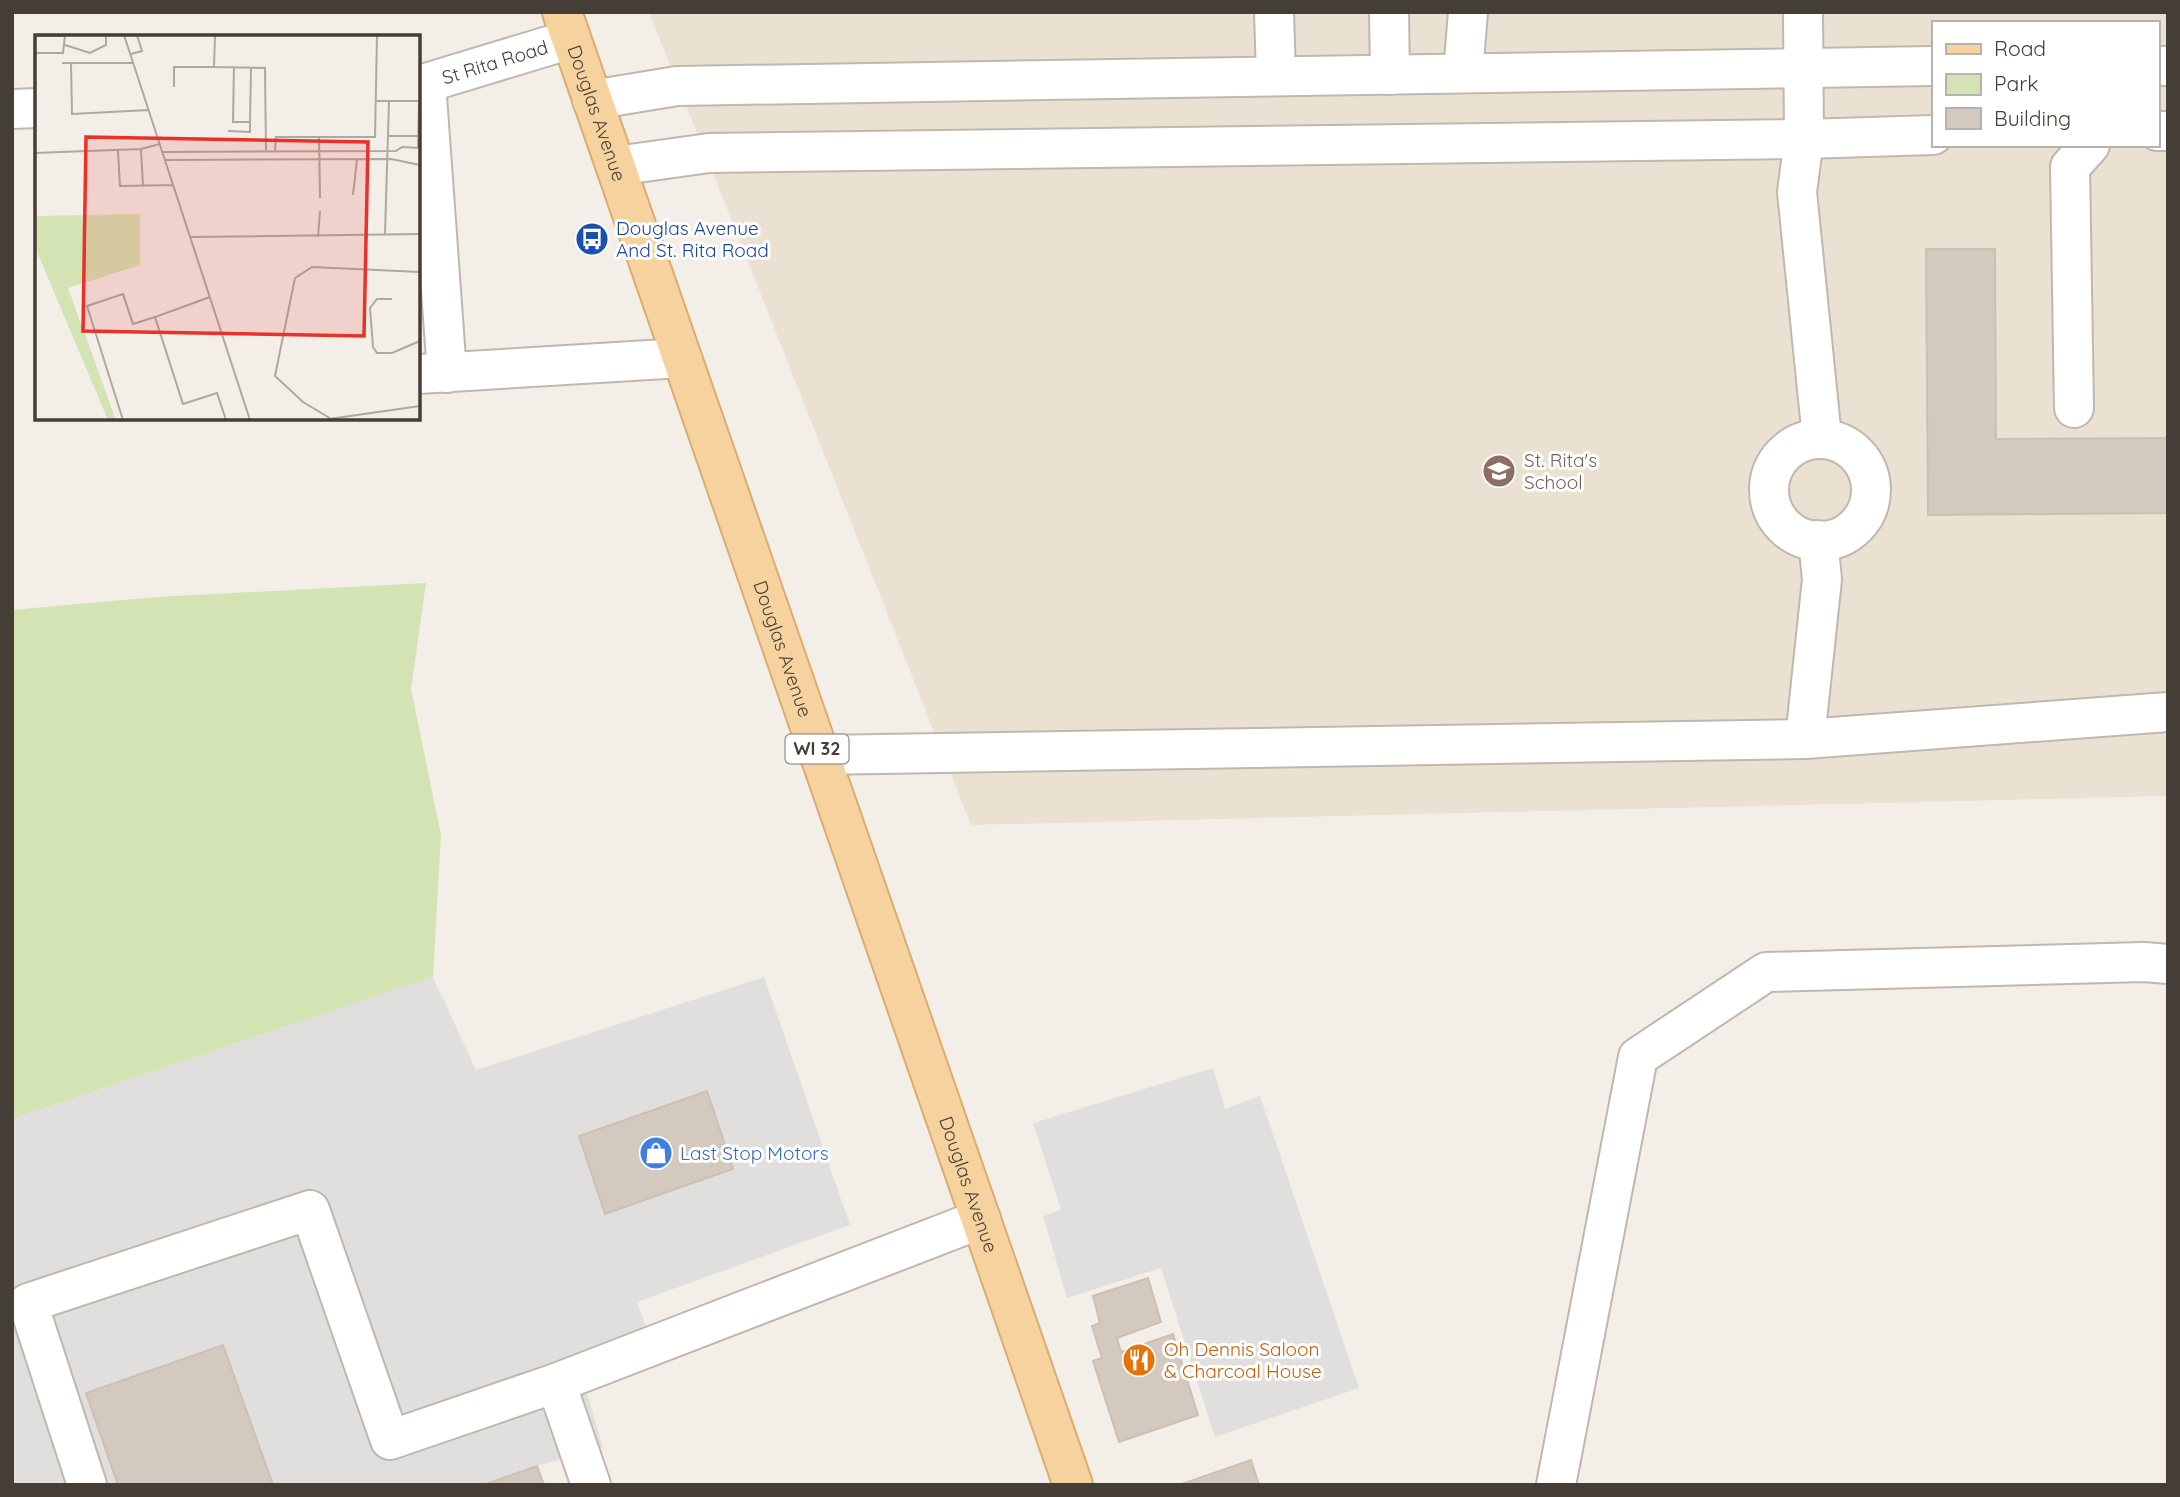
<svg xmlns="http://www.w3.org/2000/svg" width="2180" height="1497" font-family="Quicksand,sans-serif">
  <style>
    .education { fill: #ebe1d3; fill-rule: evenodd }
    .green { fill: #d4e3b4 }
    .parking { fill: #e1dfdd; fill-rule: evenodd }
    .building { fill: #d3c9be; stroke: #cdc0b2; stroke-width: 2 }
    .lines { fill: none; stroke-linecap: round; stroke-linejoin: round }
    .minor-casing { stroke: #c0b8ae; stroke-width: 42 }
    .major-casing { stroke: #daad6f; stroke-width: 42 }
    .minor { stroke: #fff; stroke-width: 38 }
    .major { stroke: #f6d39e; stroke-width: 38 }
    .labels { text-anchor: middle; stroke-width: 6; stroke-linejoin: round; paint-order: stroke }
    .shield { fill: #fff; stroke: #7d7873; stroke-width: 2 }
    .shield-label { font-size: 18px; font-weight: bold; fill: #453e37 }
    .street-label { font-size: 19px; fill: #453e37; stroke: #fff }
    .transit-label { font-size: 19px; fill: #164399; stroke: #fff; text-anchor: start }
    .education-label { font-size: 19px; fill: #785e54; stroke: #fff; text-anchor: start }
    .shop-label { font-size: 19px; fill: #366cbe; stroke: #fff; text-anchor: start }
    .food-label { font-size: 19px; fill: #c56008; stroke: #fff; text-anchor: start }
    .inset-road { fill: none; stroke: #ada8a1; stroke-width: 2 }
    .view { fill: #e8312a; fill-opacity: 0.15; stroke: #e8312a; stroke-width: 3.5 }
    .inset-edge { fill: none; stroke: #453e37; stroke-width: 3.5 }
  </style>
  <rect width="100%" height="100%" fill="#f3eee8"/>
  <path class="education" d="M649 12H2168V796L971 825ZM1933 23H2157V145H1933Z"/>
  <path class="green" d="M426 583 411 689 441 835 433 977 12 1119V610L156 597Z"/>
  <path class="parking" d="M433 977 476 1070 764 977 850 1225 637 1302 646 1327 575 1354 603 1447 537 1466 483 1485H273L223 1345 86 1393 118 1485H12V1119ZM579 1136 733 1169 605 1214Z
    M1213 1068 1225 1109 1260 1096 1359 1388 1215 1437 1161 1268 1067 1298 1043 1216 1061 1210 1033 1123Z"/>
  <path class="building" d="M1926 249H1995L1996 439 2168 438V513L1928 515Z
    M707 1091 733 1169 605 1214 579 1136Z
    M1148 1278 1161 1322 1117 1338 1121 1352 1173 1334 1198 1415 1119 1442 1093 1361 1102 1358 1092 1326 1100 1323 1093 1296Z
    M223 1345 273 1485H118L86 1393Z
    M1251 1460 1259 1485H1179Z
    M537 1466 544 1485H483Z"/>
  <g class="lines">
    <defs>
      <g id="minor">
        <path d="M1274 12 1276 76"/>
        <path d="M1389 12 1390 75"/>
        <path d="M1803 12 1804 139 1797 192 1822 438"/>
        <path d="M2157 66H2168"/>
        <path d="M1463 73 1468 12"/>
        <path d="M426 83 447 373"/>
        <path id="s1" d="M418 84 426 83 571 39"/>
        <path d="M592 100 677 86 1933 66"/>
        <path d="M12 109 37 108"/>
        <path d="M2157 131H2168"/>
        <path d="M616 166 709 153 1804 139 1933 135"/>
        <path d="M418 374 682 358"/>
        <path d="M2074 408 2070 167 2090 145"/>
        <circle cx="1820" cy="490" r="51"/>
        <path d="M1805 739 1822 579 1818 540"/>
        <path d="M819 755 1805 739 2168 712"/>
        <path d="M87 1485 28 1303 310 1210 390 1440 556 1383"/>
        <path d="M591 1485 556 1383 981 1219"/>
        <path d="M1556 1485 1638 1057 1766 972 2144 962 2168 964"/>
      </g>
      <g id="major">
        <path id="s2" d="M562 12 1073 1485"/>
      </g>
    </defs>
    <use href="#minor" class="minor-casing"/>
    <use href="#major" class="major-casing"/>
    <use href="#minor" class="minor"/>
    <use href="#major" class="major"/>
  </g>
  <defs>
    <symbol id="bus-disc" viewBox="-11 -11 22 22"><circle r="9.5" fill="#1a4fb4" stroke="#fff"/><path d="M-5-6H5V4H4V6H2V4H-2V6H-4V4H-5ZM-3.5-4V0h7V-4ZM-3.5 1.2v1.5H-2V1.2ZM2 1.2v1.5H3.5V1.2Z" fill="#fff"/></symbol>
    <symbol id="school-disc" viewBox="-11 -11 22 22"><circle r="9.5" fill="#8d6e63" stroke="#fff"/><path d="M0-5L7-2L0 1L-7-2ZM-4 1L0 2.5L4 1V4Q0 6-4 4Z" fill="#fff"/></symbol>
    <symbol id="shop-disc" viewBox="-11 -11 22 22"><circle r="9.5" fill="#3f7fe0" stroke="#fff"/><path d="M-5-2.5h2.3a2.7 3.5 0 0 1 5.4 0H5L5.5 6h-11ZM-1.5-2.5h3a1.5 2.3 0 0 0-3 0Z" fill="#fff"/></symbol>
    <symbol id="restaurant-disc" viewBox="-11 -11 22 22"><circle r="9.5" fill="#e8710a" stroke="#fff"/><path d="M-5-6h1v4h1v-4h1v4h1v-4h1v5L-1.5 .5V6h-2V.5L-5-1ZM5-6V6H3V1.5H1.5Q1.5-4 5-6Z" fill="#fff"/></symbol>
  </defs>
  <g fill-rule="evenodd">
    <use href="#bus-disc" x="573" y="220" width="38" height="38"/>
    <use href="#school-disc" x="1480" y="452" width="38" height="38"/>
    <use href="#shop-disc" x="637" y="1134" width="38" height="38"/>
    <use href="#restaurant-disc" x="1120" y="1341" width="38" height="38"/>
  </g>
  <g class="labels">
    <rect class="shield" x="785.5" y="734.5" width="63" height="29" rx="5"/>
    <g class="shield-label">
      <text x="817" y="755">WI 32</text>
    </g>
    <g class="street-label">
      <text dy="7" stroke="none"><textPath href="#s1" startOffset="80">St Rita Road</textPath></text>
      <text dy="7" stroke="none"><textPath href="#s2" startOffset="107">Douglas Avenue</textPath></text>
      <text dy="7" stroke="none"><textPath href="#s2" startOffset="674">Douglas Avenue</textPath></text>
      <text dy="7" stroke="none"><textPath href="#s2" startOffset="1241">Douglas Avenue</textPath></text>
    </g>
    <g class="transit-label">
      <text x="616" y="235">Douglas Avenue<tspan x="616" dy="22">And St. Rita Road</tspan></text>
    </g>
    <g class="education-label">
      <text x="1524" y="467">St. Rita's<tspan x="1524" dy="22">School</tspan></text>
    </g>
    <g class="shop-label">
      <text x="680" y="1160">Last Stop Motors</text>
    </g>
    <g class="food-label">
      <text x="1164" y="1356">Oh Dennis Saloon<tspan x="1164" dy="22">&amp; Charcoal House</tspan></text>
    </g>
  </g>
  <g transform="translate(35 35)">
    <rect width="385" height="385" fill="#f3eee8"/>
    <path d="M105 179V230L33 253 81 385H73L0 212V181Z" fill="#d4e3b4"/>
    <path class="inset-road" d="M89 0 215 385M0 1H30M30 10 55 18 71 10V0M0 18H28L30 0M96 19 107 16 102 0M27 28H99M36 29 37 79 114 75M179 32 230 33 231 115M139 52V32H179L180 0M341 66H354L350 199M354 66H384L383 112M215 87 216 33M193 96 215 97V87H198L199 32M352 101H383M284 102 285 163M106 114 108 152M240 115 241 102H340L342 0M83 116 85 151 138 150M127 117 361 116 367 112 385 113M0 118 106 114 125 109M130 125 356 124 385 130M318 160 322 125M155 202 385 199M283 202 285 176M175 262 120 282 148 369 182 358 191 385M357 264H342L335 273 338 312 342 318H357L385 306M294 384 385 371M88 385 52 271 88 259 98 289 120 282M298 385 268 367 240 341 260 243 277 232 385 237"/>
    <path class="view" d="M51 102 333 107 329 301 48 296Z"/>
    <rect width="385" height="385" class="inset-edge"/>
  </g>
  <rect width="2180" height="1497" fill="none" stroke="#453e37" stroke-width="28"/>
  <rect x="1932" y="21" width="228" height="126" fill="#ffffff" stroke="#b5b2af" stroke-width="2"/>
  <rect x="1946" y="44" width="35" height="10" fill="#f6d39e" stroke="#b5b2af" stroke-width="2"/>
  <text x="1994" y="56" font-size="21" fill="#453e37">Road</text>
  <rect x="1946" y="74" width="35" height="21" fill="#d4e3b4" stroke="#b5b2af" stroke-width="2"/>
  <text x="1994" y="91" font-size="21" fill="#453e37">Park</text>
  <rect x="1946" y="108" width="35" height="21" fill="#d3c9be" stroke="#b5b2af" stroke-width="2"/>
  <text x="1994" y="126" font-size="21" fill="#453e37">Building</text>
</svg>
